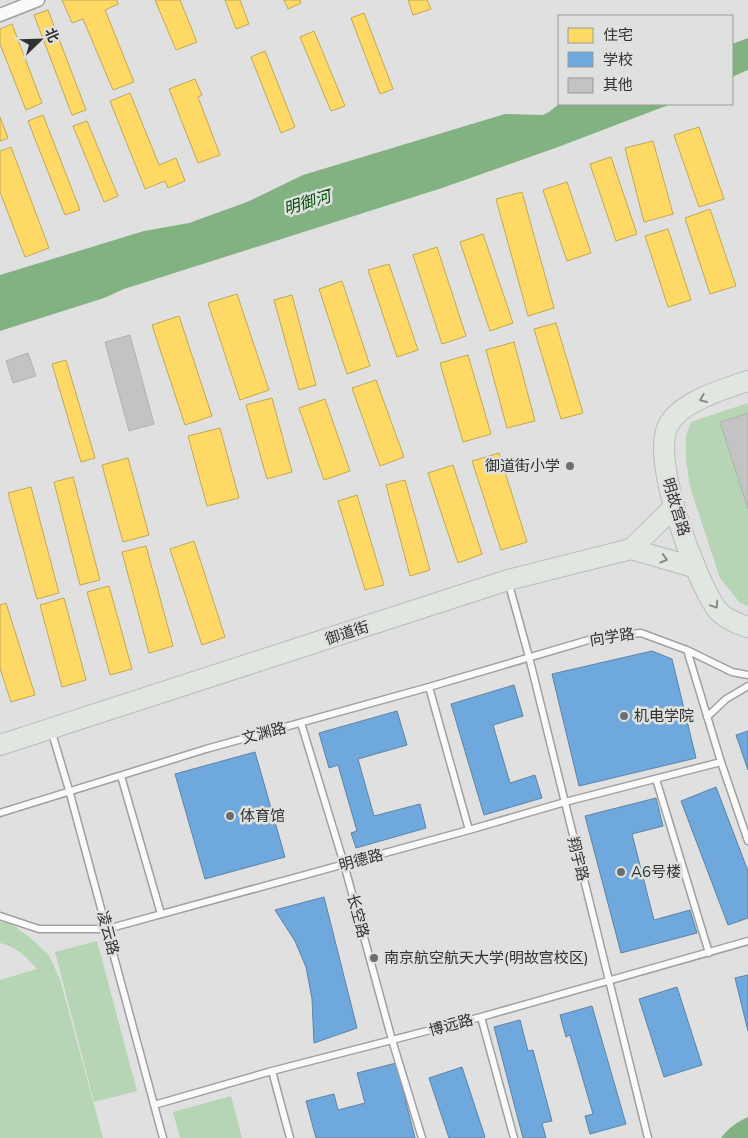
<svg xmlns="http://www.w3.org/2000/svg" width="748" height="1138" font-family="Mulish,'Noto Sans SC',sans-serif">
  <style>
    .green { fill: #b5d5b5 }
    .water { fill: #82b282 }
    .homes { fill: #ffd966; stroke: #c1a756 }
    .schools { fill: #6fa8dc; stroke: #5c84a8 }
    .building { fill: #c2c3c2; stroke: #b1b2b1 }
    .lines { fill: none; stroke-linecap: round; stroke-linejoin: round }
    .service-casing { stroke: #9fa09f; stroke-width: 9 }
    .minor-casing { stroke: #9fa09f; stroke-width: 15 }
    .primary-casing { stroke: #bbb; stroke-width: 22 }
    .service { stroke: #fafafa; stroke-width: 6 }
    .minor { stroke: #fafafa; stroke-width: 12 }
    .primary { stroke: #e0e7e1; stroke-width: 20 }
    .oneway { stroke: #888c88 }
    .poi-dot { fill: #6d6e6d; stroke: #dfe1de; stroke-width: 2 }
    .labels { text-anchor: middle; stroke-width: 5; stroke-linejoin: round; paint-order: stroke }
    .poi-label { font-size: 15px; fill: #303130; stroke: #dfe1de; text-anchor: start }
    .street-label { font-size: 15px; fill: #303130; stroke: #dfe1de }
    .water-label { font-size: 16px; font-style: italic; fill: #004e09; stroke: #dfe1de }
  </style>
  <rect width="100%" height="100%" fill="#dfe0df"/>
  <path class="green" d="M748 403V606L740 603 720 578 690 487 686 460V436L691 422Z
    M0 922 10 923 29 937 48 954 60 979 103 1138H0V980L37 969C27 957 16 947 0 943Z
    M97 941 137 1091 94 1102 55 952Z
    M231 1096 242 1138H180L173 1112Z"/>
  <path class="water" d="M748 38V70L732 77V44Z
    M559 104H671L558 147 442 188 124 289 104 298 0 331V275L144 231 189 223 247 202 303 175 505 114 543 115 549 112Z
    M748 1117V1138H721C728 1128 737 1122 748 1117Z"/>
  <path class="homes" d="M62 0H117L118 4 105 10 134 82 113 90 83 19 72 23Z
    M155 0H180L197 42 176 50Z
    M225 0H240L249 24 236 29Z
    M284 0H300L301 3 288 9Z
    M408 0H427L431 9 413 15Z
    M48 10 86 110 72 115 34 15Z
    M364 13 393 89 380 94 351 18Z
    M12 24 42 103 26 110 0 44V29Z
    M314 31 345 106 331 111 300 37Z
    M265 51 295 127 281 133 251 57Z
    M195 79 202 95 198 97 220 155 198 163 169 89Z
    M130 93 159 165 176 158 185 181 168 188 165 181 145 189 110 101Z
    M43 115 80 210 65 215 28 121Z
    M0 117 8 138 0 141Z
    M87 121 118 196 104 202 73 126Z
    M699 127 724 199 699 207 674 135Z
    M653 141 673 214 644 222 625 148Z
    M11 147 49 248 25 257 0 192V151Z
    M611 157 637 234 616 241 590 164Z
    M567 182 591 253 567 261 543 190Z
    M522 192 554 308 528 316 496 199Z
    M710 209 736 286 710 294 685 218Z
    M668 229 691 300 668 307 645 236Z
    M483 234 513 323 490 331 460 242Z
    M437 247 466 336 442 344 413 255Z
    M389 264 418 350 397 357 368 270Z
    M342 281 370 366 347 374 319 289Z
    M237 294 269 390 240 400 208 303Z
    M292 295 316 385 299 390 274 300Z
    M179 316 212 416 185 425 152 325Z
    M556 323 583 413 561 419 534 329Z
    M514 342 535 421 507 428 486 350Z
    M468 355 491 434 463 442 440 363Z
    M66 360 95 458 81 462 52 364Z
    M376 380 404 457 380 466 352 388Z
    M272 398 292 472 267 479 246 405Z
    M325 399 350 471 324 480 299 408Z
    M220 428 239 498 207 506 188 436Z
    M499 453 527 542 501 550 472 461Z
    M128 458 149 535 123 542 102 465Z
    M453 465 482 554 458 563 428 473Z
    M73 477 100 580 80 585 54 482Z
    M405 480 430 570 410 576 386 485Z
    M31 487 59 593 37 599 8 493Z
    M357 495 384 585 365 590 338 501Z
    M194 541 225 637 202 645 170 549Z
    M146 546 173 646 149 653 122 552Z
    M109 586 132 669 110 675 87 592Z
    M64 598 86 680 62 687 40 605Z
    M6 603 35 695 11 702 0 668V605Z"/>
  <path class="schools" d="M652 651 672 659 696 758 579 786 552 674Z
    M514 685 523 716 493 725 510 783 535 775 542 798 484 815 451 704Z
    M397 711 407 745 358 759 374 816 420 804 426 828 356 848 351 833 357 831 338 765 329 768 319 733Z
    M748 731V770L736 735Z
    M255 752 285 857 205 879 175 774Z
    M716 787 748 871V918L728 925 681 801Z
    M656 798 663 826 632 834 654 920 690 910 697 933 621 953 585 816Z
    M324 897 357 1028 314 1043 312 999 306 967 295 941 275 910Z
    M748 975V1031L735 978Z
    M677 987 702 1065 664 1077 639 999Z
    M592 1006 626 1124 590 1134 585 1116 593 1114 570 1035 566 1037 560 1015Z
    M520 1020 528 1051 533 1050 552 1121 542 1123 546 1138H523L494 1027Z
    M396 1063 415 1138H316L306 1101 334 1094 338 1110 365 1103 357 1073Z
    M462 1067 485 1137 483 1138H449L429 1078Z"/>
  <path class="building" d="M130 335 154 424 129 431 105 342Z
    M28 353 36 376 13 383 6 361Z
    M748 413V509L720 422Z"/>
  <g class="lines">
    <defs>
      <path id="service" d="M508 581 529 657 648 1138
        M687 650 721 762 748 841
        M429 687 469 830
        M707 717 726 699 748 686
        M301 723 344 864 392 1040 422 1138
        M51 730 69 790 163 1138
        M121 776 161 914
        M656 779 709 953
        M0 813 206 749 429 687 602 636 641 633 687 650 732 672 748 675
        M0 916 39 929H107L469 830 565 802 721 762
        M481 1017 514 1138
        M272 1071 290 1138
        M154 1105 272 1071 481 1017 748 941"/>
      <path id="minor" d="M0 15 38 0"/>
      <path id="primary" d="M748 381C724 389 682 401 669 424 649 456 695 578 716 608 722 617 737 624 748 627
        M631 549 674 507
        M0 745 508 580 631 549 696 568"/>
    </defs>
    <use href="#service" class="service-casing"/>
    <use href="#minor" class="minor-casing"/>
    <use href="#primary" class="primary-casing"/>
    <use href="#service" class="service"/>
    <use href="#minor" class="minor"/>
    <use href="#primary" class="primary"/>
  </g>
  <defs><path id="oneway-chevron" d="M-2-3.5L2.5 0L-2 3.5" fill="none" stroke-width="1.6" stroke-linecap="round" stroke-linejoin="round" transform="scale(1.25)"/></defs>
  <g class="oneway">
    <use href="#oneway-chevron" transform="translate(703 399) rotate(157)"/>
    <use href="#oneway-chevron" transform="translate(664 559) rotate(16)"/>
    <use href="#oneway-chevron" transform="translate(715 605) rotate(56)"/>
  </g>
  <g class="poi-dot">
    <circle cx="570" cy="466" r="5"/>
    <circle cx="624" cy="716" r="5"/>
    <circle cx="230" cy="816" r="5"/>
    <circle cx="621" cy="872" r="5"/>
    <circle cx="374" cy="958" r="5"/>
  </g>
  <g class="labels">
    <g class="poi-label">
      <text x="560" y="471" text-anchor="end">御道街小学</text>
      <text x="634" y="721">机电学院</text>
      <text x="240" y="821">体育馆</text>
      <text x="631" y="877">A6号楼</text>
      <text x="384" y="963">南京航空航天大学(明故宫校区)</text>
    </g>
    <g class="street-label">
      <text transform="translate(676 507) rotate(73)" y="5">明故宫路</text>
      <text transform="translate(347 633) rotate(-18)" y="5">御道街</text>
      <text transform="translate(612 637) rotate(-9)" y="5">向学路</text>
      <text transform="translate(264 733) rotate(-15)" y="5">文渊路</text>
      <text transform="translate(578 859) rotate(76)" y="5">翔宇路</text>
      <text transform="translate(361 860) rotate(-15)" y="5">明德路</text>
      <text transform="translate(358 916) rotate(75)" y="5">长空路</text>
      <text transform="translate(108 933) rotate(75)" y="5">凌云路</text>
      <text transform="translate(451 1025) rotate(-15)" y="5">博远路</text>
    </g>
    <g class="water-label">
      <text transform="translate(307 202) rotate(-17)" y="6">明御河</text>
    </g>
  </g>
  <rect x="558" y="15" width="175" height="90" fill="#dfe1de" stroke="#999b98"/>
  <rect x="568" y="28" width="25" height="15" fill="#ffd966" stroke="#999b98"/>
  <text x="603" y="40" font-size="15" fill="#303130">住宅</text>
  <rect x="568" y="52" width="25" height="15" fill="#6fa8dc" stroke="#999b98"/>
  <text x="603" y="65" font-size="15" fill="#303130">学校</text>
  <rect x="568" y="78" width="25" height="15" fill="#c2c3c2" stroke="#999b98"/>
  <text x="603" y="90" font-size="15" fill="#303130">其他</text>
  <g transform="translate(40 40) rotate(67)" stroke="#dfe1de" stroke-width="4" paint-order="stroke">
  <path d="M0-4L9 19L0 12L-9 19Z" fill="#303130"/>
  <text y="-8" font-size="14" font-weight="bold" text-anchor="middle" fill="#303130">北</text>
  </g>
</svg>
